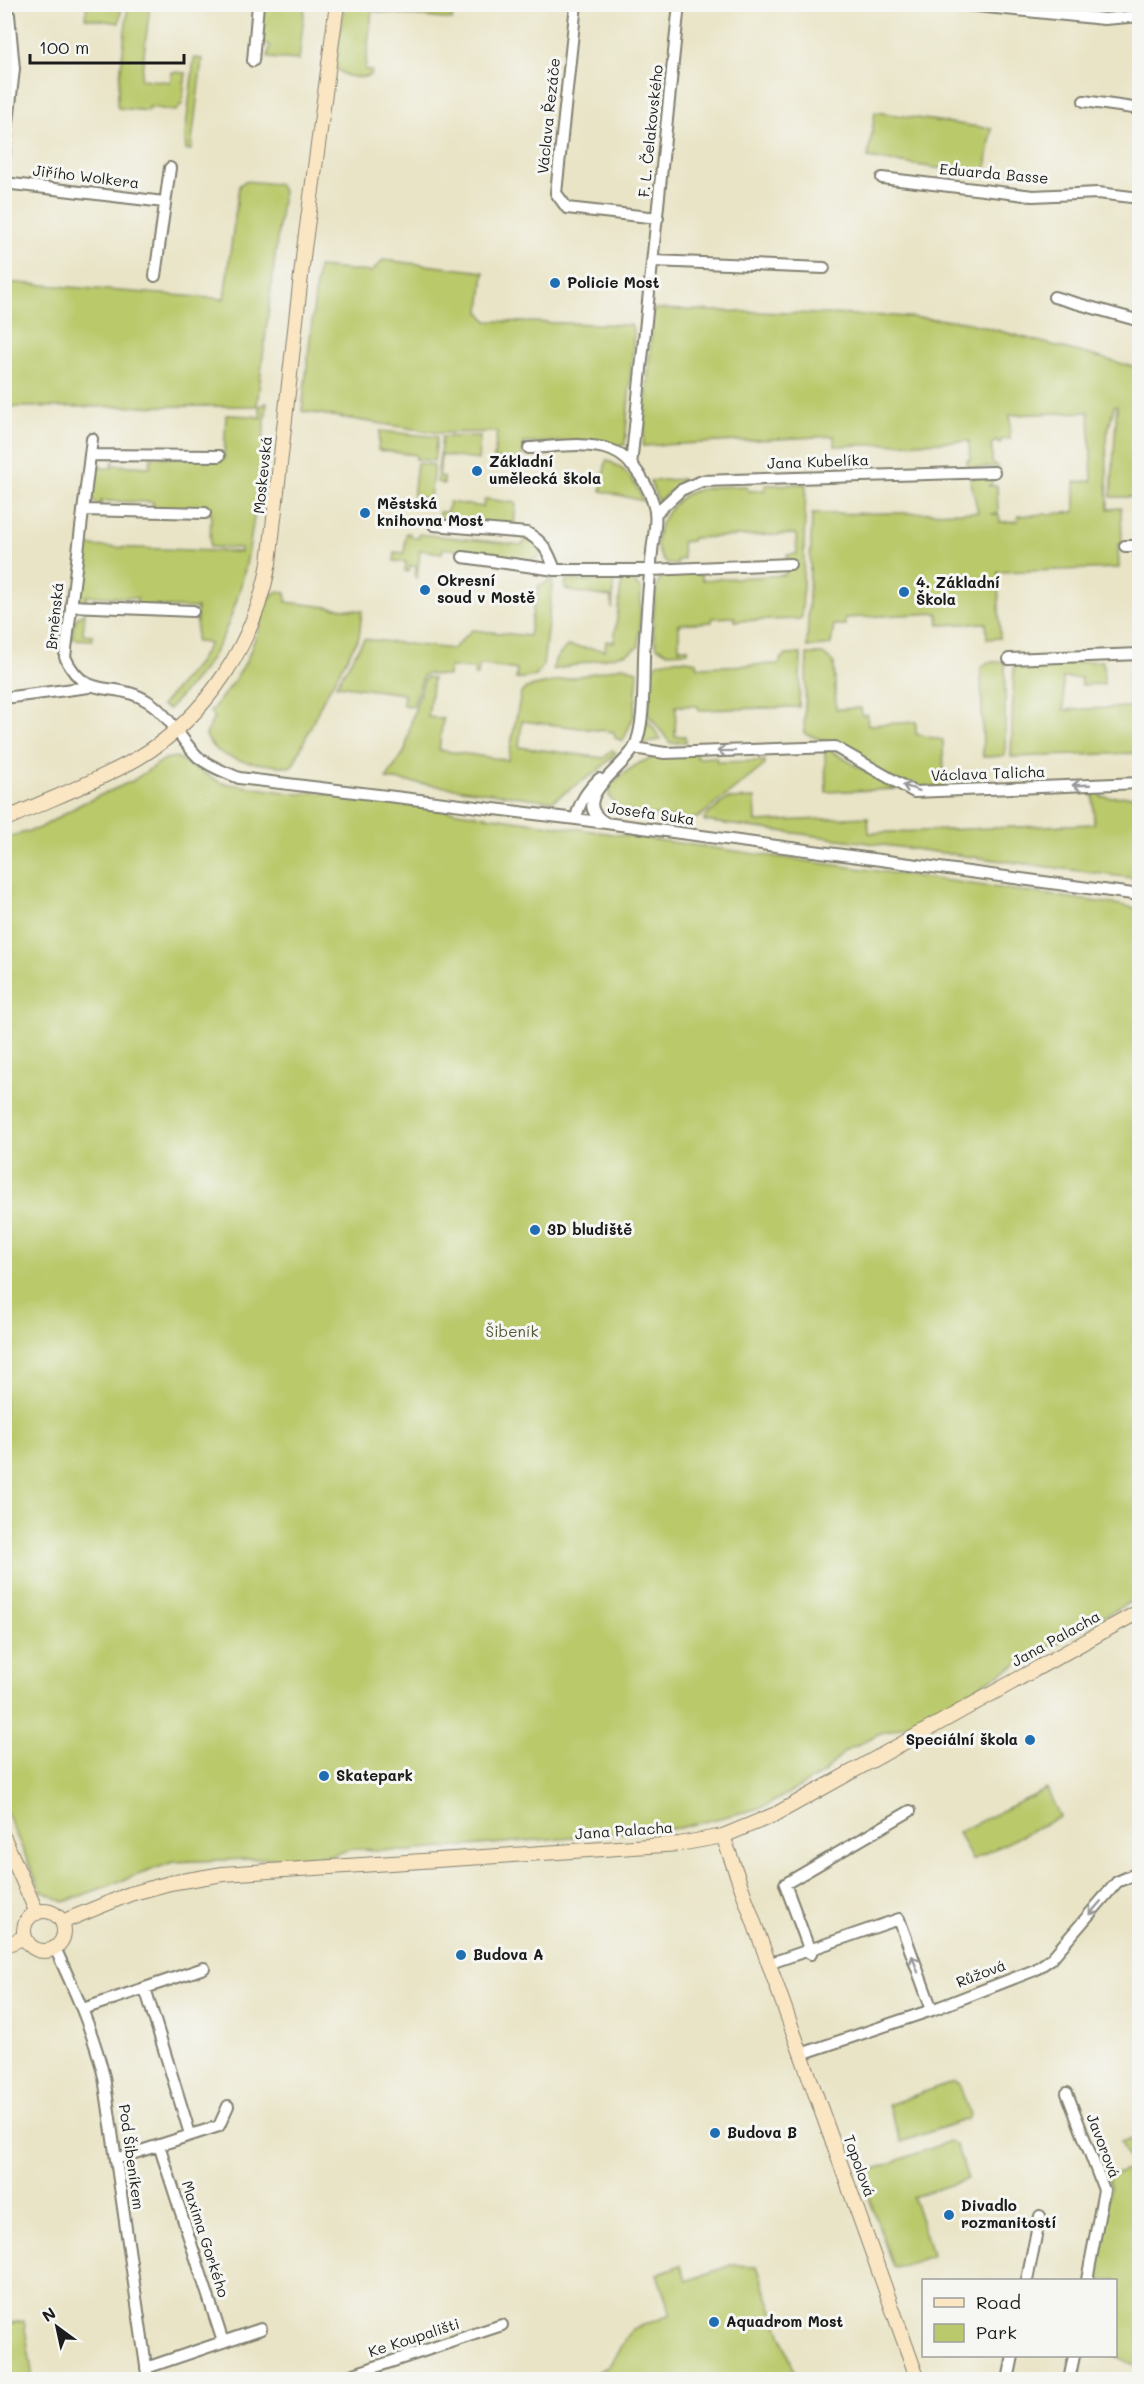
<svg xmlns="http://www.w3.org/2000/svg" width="1144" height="2384" font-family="Mali,sans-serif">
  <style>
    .green { fill: #bac96b; stroke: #6b7244; stroke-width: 1.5 }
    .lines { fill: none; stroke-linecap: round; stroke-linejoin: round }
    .street-casing { stroke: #828071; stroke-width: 14 }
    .secondary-casing { stroke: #828071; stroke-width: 16 }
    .street { stroke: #fff; stroke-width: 10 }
    .secondary { stroke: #fbe6c4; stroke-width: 14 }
    .oneway { stroke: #999 }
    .poi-dot { fill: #1f6fb2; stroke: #f6f6f2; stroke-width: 2 }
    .labels { text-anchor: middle; stroke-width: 6; stroke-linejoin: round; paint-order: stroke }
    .street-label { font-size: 15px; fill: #1c1c1c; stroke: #f6f6f2 }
    .poi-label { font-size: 15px; font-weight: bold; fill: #1c1c1c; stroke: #f6f6f2; text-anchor: start }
    .park-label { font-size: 15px; fill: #535938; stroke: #f6f6f2 }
  </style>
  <rect width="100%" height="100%" fill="#f6f6f2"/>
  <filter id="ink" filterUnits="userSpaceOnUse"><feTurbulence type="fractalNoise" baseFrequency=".0167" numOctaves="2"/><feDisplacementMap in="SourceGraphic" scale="12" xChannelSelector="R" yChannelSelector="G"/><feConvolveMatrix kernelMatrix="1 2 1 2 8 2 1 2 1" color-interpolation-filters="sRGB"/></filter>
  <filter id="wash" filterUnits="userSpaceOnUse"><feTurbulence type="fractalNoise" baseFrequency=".008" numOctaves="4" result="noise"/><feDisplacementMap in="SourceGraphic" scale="24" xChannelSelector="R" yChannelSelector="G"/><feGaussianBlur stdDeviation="1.35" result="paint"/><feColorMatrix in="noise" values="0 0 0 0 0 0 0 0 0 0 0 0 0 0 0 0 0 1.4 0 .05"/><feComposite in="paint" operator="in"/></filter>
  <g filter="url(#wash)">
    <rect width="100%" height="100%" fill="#e9e4c6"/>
    <path class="green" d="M87 5H122L119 23 85 18Z
      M128 5H150L141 79 170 82 172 72 186 73 182 104 176 111 149 107 148 111 118 108 117 104Z
      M263 5H305L299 60 268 58 270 45 259 41Z
      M344 5V4L457 5H454L452 20 372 11 365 70 372 71 371 75C360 80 342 77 336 67Z
      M194 58 202 59 191 150H186L185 137Z
      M875 112 992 129 985 175 868 158Z
      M245 181 278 184 283 191 257 406 5 407V282L224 299 239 186Z
      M383 260 484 272 480 312 487 321 631 325 634 332 625 445 615 446 598 441 524 443 522 461 494 458 497 432 439 433 302 411 318 267 371 272Z
      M653 309 893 316 962 321 1139 368V497H1111L1117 406H1114L1106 439 1108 509 1121 508 1122 544H1118L1119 568 998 572 1000 638 987 639 986 623 939 625 938 613 845 618V625H834L831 644 826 646 807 647 812 514 978 512 970 478 992 476V484L987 486H997L998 513 991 514 999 515 1000 522 1018 521V516L1075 512V482L1092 481 1089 412 1010 415V439L1001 440 1000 444 996 440 992 444V462L998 467 968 468 967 460H970L969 441 835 446 834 436 643 446Z
      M267 403C257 485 254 599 205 667 194 682 181 695 169 709L161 706 198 663 210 643 196 642 197 608 137 606V598L86 596V604L78 600 77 593 84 546 240 552 241 548 210 547 211 512 153 510V502L101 501V509L91 497 95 471 100 463 101 468H112L113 458 114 465 150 467 151 457 224 459 226 415 253 416 261 418 259 406Z
      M380 431 437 437 434 461 416 459V455L378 450Z
      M480 436 478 460 441 455 439 476 444 477V484L437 482 442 437Z
      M606 460C627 469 635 480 643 501L601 491Z
      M417 463 434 465 430 499 413 497Z
      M682 479V482L658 501 650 481Z
      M806 484 802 617 800 619 735 621V617L712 618V622L679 624V648H688V652L668 653 657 647C652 634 653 623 654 610 655 571 665 568 702 575V580L784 575 786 571 796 567V561H780L787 560V555L797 554 796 534 692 538 691 541 682 542 683 559 677 560V565L668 564C643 546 666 505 687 494 705 485 728 487 747 486L748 491 765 490V485Z
      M485 499 516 503 514 527 442 519 439 516V512H447L449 502 483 507Z
      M406 533H410V537L419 538V534L522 545 527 539 537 545 541 553 538 558 531 561 443 548 442 553 420 550 417 578 415 577 416 566H410L409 572 405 571 406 562 394 561 395 552 404 553Z
      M551 577 553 579 543 666 536 676 516 679 517 670 484 665H479L478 675H474L475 669 449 667 448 676 427 674 423 676 413 706 403 705 404 694 336 685 364 639 453 649 472 630 529 636 533 609 539 585 548 582Z
      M624 578 634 581 641 590 639 646 628 653 553 670 555 660 567 646 605 650 606 641 614 642 621 585Z
      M566 579 579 581 614 580 612 609 611 597 570 591 565 588Z
      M278 591 286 592V602L362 611 359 637 323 700 294 763 290 767C263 763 217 765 206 735L214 717 210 712 233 683 247 660 271 595Z
      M85 612 83 634 93 635 92 640 72 639C73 627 73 618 85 612Z
      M801 654 799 707 699 710 698 706H676L675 736H685L686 742 670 743 648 714 651 674 656 664C670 658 681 659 697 662L698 667 779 664 781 658 787 655Z
      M807 654H823L834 663 836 709 861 708 862 715H867L868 725 916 722V734L943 740 944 787H904L829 743 804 733Z
      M1103 661 1104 684 1082 685 1081 678H1063L1064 710 1130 707 1129 675H1139V753L1011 757 1014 664Z
      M988 662H1005V756L983 757 981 668Z
      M625 666 638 672 634 716 623 741 615 738 614 732 522 721 519 747 604 758 612 750 616 753 598 771 552 801 386 779 405 751 411 722 424 680 427 677 433 678 428 717 443 719 439 750 508 760 521 693 526 688Z
      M647 719 661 739 644 744 640 741Z
      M826 748 896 789 826 792 825 750Z
      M696 752 697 758 716 757 717 762 765 761V765L699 817 690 820 622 811 609 797 610 786C640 756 655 755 696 752Z
      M176 757 221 783 299 794 314 792 1120 905 1139 909V1597L912 1723 878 1734 844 1752 824 1773 764 1807 679 1828 408 1851 353 1849 327 1856 173 1862 64 1902 41 1891 4 1807V838L40 828 81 804 132 781 165 759Z
      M1137 790H1140L1139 879 704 821 705 817 727 799 755 798 756 822 868 817 869 833 1094 824 1093 791 1100 792 1101 797 1137 796Z
      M1047 1789 1060 1817 972 1860 958 1832Z
      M954 2081 959 2084 970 2115 967 2119 901 2142 888 2105Z
      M1139 2136V2367L1115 2356 1116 2280H1092L1110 2188 1108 2177 1132 2168 1121 2142Z
      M950 2141 956 2145 968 2179 913 2197 932 2254 931 2256 896 2268 893 2267 861 2174Z
      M681 2265 687 2281 731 2265 757 2266 797 2379H585L609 2366 632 2329 671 2315 657 2274Z
      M24 2321 33 2379H5V2324Z"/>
  </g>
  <g filter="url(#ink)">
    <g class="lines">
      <defs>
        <path id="street" d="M576 4 556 193 567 208 658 218
          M957 4 1104 19 1140 16
          M253 61 258 4
          M1084 101 1140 109
          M4 158 14 69 9 15
          M882 178 1033 196 1098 193 1140 198
          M4 183 164 202
          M653 261 824 268
          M155 276 170 168
          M1054 297 1140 321
          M92 439 65 657C86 703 115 679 149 702 169 715 181 740 198 757 210 767 225 772 239 778L576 819 1140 895
          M529 448C555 447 586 441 611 450 633 458 651 489 655 511 657 524 653 539 652 552 649 581 647 610 645 639 642 668 647 723 634 748 622 770 567 800 606 823
          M90 455 219 456
          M631 465 679 4
          M83 510 205 513
          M655 514 681 490 702 481 994 472
          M434 525 527 533C544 542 549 553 555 570
          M1125 546H1140
          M463 557 555 570H650L790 564
          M71 606 193 611
          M1009 659 1140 654
          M4 698 89 687
          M634 748 665 753 835 747 914 792 1140 783
          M576 819C579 802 587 791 599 779
          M55 1948C75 1991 93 2031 104 2077L148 2380
          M811 1954 785 1884 910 1811
          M768 1964 899 1919 932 2010
          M145 1988 190 2134
          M83 2009 204 1968
          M801 2054 932 2010 1035 1970 1051 1959 1117 1882 1140 1872
          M1067 2093 1104 2190 1087 2280
          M159 2145 223 2342
          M116 2159 219 2126 228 2106
          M1027 2280 1040 2216
          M146 2368 261 2329
          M336 2380 502 2325
          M1008 2380 1013 2356
          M1069 2380 1074 2356"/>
        <path id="secondary" d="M4 820C49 799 95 783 138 758 207 717 255 642 269 563L304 249 337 4
          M723 1836 918 2380
          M4 1838 37 1913
          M24 1931a20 20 0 1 1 40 0a20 20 0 1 1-40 0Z
          M62 1922 130 1894 170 1883 223 1874 679 1844 723 1836 776 1814 1140 1611
          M4 1946 25 1937"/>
      </defs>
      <use href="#street" class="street-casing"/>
      <use href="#secondary" class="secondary-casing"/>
      <use href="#street" class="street"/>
      <use href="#secondary" class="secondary"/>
    </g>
    <defs><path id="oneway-shaft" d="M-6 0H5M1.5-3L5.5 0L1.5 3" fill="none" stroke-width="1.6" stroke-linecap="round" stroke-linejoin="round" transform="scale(1.5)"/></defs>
    <g class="oneway">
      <use href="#oneway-shaft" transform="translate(726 751) rotate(179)"/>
      <use href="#oneway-shaft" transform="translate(1081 785) rotate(178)"/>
      <use href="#oneway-shaft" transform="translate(911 788) rotate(-161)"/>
      <use href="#oneway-shaft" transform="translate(1095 1908) rotate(131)"/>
      <use href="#oneway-shaft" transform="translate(915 1964) rotate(-110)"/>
    </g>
  </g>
  <g class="poi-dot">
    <circle cx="555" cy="283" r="6"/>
    <circle cx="477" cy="471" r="6"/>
    <circle cx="365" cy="513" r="6"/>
    <circle cx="425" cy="590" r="6"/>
    <circle cx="904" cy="592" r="6"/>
    <circle cx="535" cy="1230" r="6"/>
    <circle cx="1030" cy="1740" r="6"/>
    <circle cx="324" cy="1776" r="6"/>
    <circle cx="461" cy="1955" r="6"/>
    <circle cx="715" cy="2133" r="6"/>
    <circle cx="949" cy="2215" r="6"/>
    <circle cx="714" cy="2322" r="6"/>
  </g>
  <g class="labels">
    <g class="street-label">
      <text transform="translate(549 116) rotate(-84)" y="5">Václava Řezáče</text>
      <text transform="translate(651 131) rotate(-84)" y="5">F. L. Čelakovského</text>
      <text transform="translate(994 174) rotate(5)" y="5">Eduarda Basse</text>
      <text transform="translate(86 177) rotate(7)" y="5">Jiřího Wolkera</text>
      <text transform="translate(818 462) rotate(-2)" y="5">Jana Kubelíka</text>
      <text transform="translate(263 475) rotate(-84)" y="5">Moskevská</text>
      <text transform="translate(55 616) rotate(-84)" y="5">Brněnská</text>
      <text transform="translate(988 774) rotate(-2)" y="5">Václava Talicha</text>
      <text transform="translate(651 814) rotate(8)" y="5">Josefa Suka</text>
      <text transform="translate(1056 1639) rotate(-29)" y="5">Jana Palacha</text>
      <text transform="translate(624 1831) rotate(-4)" y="5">Jana Palacha</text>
      <text transform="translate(981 1974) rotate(-21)" y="5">Růžová</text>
      <text transform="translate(1103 2146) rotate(69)" y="5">Javorová</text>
      <text transform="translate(131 2157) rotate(82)" y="5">Pod Šibeníkem</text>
      <text transform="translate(859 2166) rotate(70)" y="5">Topolová</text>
      <text transform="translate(205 2239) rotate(72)" y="5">Maxima Gorkého</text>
      <text transform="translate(414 2338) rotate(-18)" y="5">Ke Koupališti</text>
    </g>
    <g class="poi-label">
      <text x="567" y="288">Policie Most</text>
      <text x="489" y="467">Základní<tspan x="489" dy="17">umělecká škola</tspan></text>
      <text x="377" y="509">Městská<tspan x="377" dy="17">knihovna Most</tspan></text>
      <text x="437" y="586">Okresní<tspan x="437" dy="17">soud v Mostě</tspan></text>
      <text x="916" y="588">4. Základní<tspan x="916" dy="17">Škola</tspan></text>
      <text x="547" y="1235">3D bludiště</text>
      <text x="1018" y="1745" text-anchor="end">Speciální škola</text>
      <text x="336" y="1781">Skatepark</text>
      <text x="473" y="1960">Budova A</text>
      <text x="727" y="2138">Budova B</text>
      <text x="961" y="2211">Divadlo<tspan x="961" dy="17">rozmanitostí</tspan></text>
      <text x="726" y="2327">Aquadrom Most</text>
    </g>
    <g class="park-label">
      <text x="512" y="1337">Šibeník</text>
    </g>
  </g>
  <rect width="1144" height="2384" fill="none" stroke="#f6f6f2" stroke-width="24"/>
  <rect x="922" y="2279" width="195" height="78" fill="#f6f6f2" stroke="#9f9f9c" stroke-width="1.5"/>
  <rect x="934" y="2298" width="30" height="9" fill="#fbe6c4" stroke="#9f9f9c" stroke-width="1.5"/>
  <text x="976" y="2309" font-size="18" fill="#1c1c1c">Road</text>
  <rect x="934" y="2324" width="30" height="18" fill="#bac96b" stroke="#9f9f9c" stroke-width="1.5"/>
  <text x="976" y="2339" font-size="18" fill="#1c1c1c">Park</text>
  <g transform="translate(57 2327) rotate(327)" stroke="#f6f6f2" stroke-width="4.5" paint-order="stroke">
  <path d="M0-4.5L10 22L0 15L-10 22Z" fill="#1c1c1c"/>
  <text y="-9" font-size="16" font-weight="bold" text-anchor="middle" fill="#1c1c1c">N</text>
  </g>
  <path d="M30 54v9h154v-9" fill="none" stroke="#1c1c1c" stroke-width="3"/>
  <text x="39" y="54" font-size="18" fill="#1c1c1c" stroke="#f6f6f2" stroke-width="4.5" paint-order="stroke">100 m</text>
</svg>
